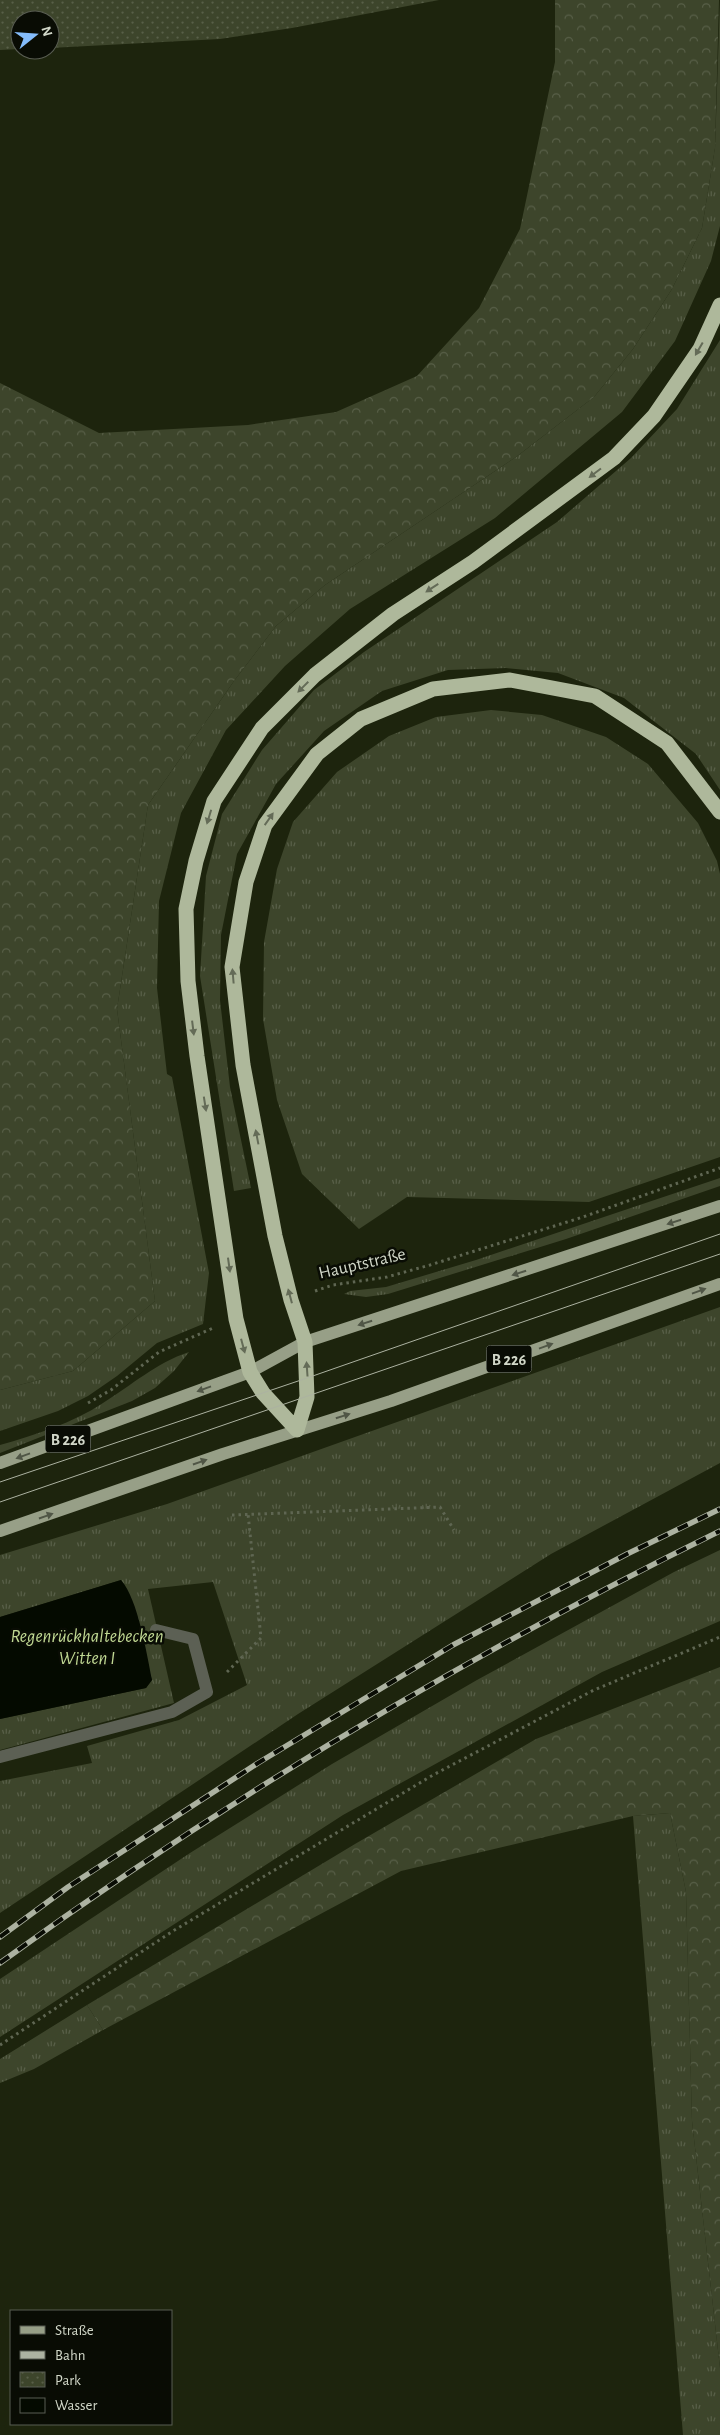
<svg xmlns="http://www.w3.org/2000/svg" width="720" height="2435" font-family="'Alegreya Sans',sans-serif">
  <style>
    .grass { fill: url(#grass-tufts) }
    .forest { fill: url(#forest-crowns) }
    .park { fill: url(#park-dots) }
    .water { fill: #040a00 }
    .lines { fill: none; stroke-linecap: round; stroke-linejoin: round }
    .path { stroke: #5f6652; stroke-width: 3; stroke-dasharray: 2.5 4; stroke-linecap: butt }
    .lane { stroke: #5c6054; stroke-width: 12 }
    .primary { stroke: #979f87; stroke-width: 12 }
    .highway { stroke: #aeb89b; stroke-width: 15 }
    .tram { stroke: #acb2a1; stroke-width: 1 }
    .rail-casing { stroke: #acb2a1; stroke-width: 5.5 }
    .rail { stroke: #090c04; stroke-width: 4; stroke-dasharray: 11; stroke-linecap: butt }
    .oneway { fill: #646b57 }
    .oneway2 { fill: #505646 }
    .labels { text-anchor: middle; stroke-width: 5; stroke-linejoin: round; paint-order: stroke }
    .shield { fill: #090c04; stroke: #959a8d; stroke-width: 1 }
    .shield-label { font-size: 16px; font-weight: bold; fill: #d1d7c8 }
    .street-label { font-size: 18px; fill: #d1d7c8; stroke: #090c04 }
    .water-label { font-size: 19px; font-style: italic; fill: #c0d893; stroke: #090c04 }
  </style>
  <defs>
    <pattern id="grass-tufts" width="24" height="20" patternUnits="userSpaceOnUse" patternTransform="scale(1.25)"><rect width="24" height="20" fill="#3d452b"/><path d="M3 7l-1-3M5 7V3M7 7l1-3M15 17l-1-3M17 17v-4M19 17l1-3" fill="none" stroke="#585f48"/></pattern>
    <pattern id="forest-crowns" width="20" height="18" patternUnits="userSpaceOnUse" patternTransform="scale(1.25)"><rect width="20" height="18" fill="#3d452b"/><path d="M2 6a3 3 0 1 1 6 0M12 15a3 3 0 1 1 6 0" fill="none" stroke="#585f48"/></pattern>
    <pattern id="park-dots" width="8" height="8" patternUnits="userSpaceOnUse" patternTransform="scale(1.25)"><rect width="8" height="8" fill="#3d452b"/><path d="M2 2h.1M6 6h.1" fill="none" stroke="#585f48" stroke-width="1.8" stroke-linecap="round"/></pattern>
  </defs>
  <rect width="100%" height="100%" fill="#1d240d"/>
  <path class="grass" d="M720 0V226L711 261 675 341 622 412 495 518 350 609 285 666 226 730 181 813 159 901 157 988 167 1074 172 1077 209 1273 203 1324 157 1343 117 1376 88 1396 58 1411 0 1431V1390L73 1371 155 1301 117 1009 148 805 234 681 276 626 325 585 516 457 594 397 633 349 672 289 702 228 715 148Z
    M720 340V790L696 754 624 698 558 673 506 668 448 670 382 691 324 731 276 784 237 854 221 935 220 1000 230 1087 251 1188 234 1191 200 976 206 876 222 814 262 750 314 690 364 652 557 522 631 458 677 409Z
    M491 710 542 715 606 737 648 764 698 823 717 861 720 874V1157L589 1202 407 1197 359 1229 302 1174 277 1100 263 1019 264 942 277 869 293 822 337 772 389 736 436 717Z
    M720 1178V1186L566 1239 388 1294 366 1297 344 1294 350 1291 386 1287 476 1260Z
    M720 1307V1463L551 1554 298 1714 0 1913V1781L92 1763 87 1746 179 1720 247 1685 213 1582 148 1589 174 1703 0 1750V1719L146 1688 152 1680 121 1580 0 1617V1555L167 1504Z
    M189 1352 174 1371 155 1388 132 1401 0 1453V1445C35 1435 73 1423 103 1403 132 1385 156 1363 189 1352Z
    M720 1550V1621L602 1672 343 1815 0 2037V1979L190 1853 332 1764 477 1680 674 1572Z
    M670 1813 686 1892 692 2121 720 2368V2435H683L633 1816Z
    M87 2005 103 2030 34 2069 0 2083V2059Z"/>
  <path class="forest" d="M555 0H719L715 148 702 228 672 289 633 349 594 397 516 457 325 585 276 626 234 681 148 805 117 1009 155 1301 73 1371 0 1390V383L99 433 248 425 336 412 417 376 479 308 520 229 555 62Z
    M720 1667V2368L692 2121 686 1892 670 1813 633 1816 401 1871 103 2030 87 2005 355 1844 536 1739Z"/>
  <path class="park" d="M0 0H439L292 28 220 39 50 48V20H20V49L0 50Z"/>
  <path class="water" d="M121 1580C138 1599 147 1655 152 1680L146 1688 0 1719V1617Z"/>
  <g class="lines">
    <path class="path" d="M315 1291 333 1285 387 1277 430 1265 583 1217 720 1168
      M88 1403 111 1390 159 1352 213 1328
      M232 1515 440 1507 454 1530
      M227 1672 261 1638 248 1514
      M0 2045 173 1931 433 1775 594 1690 720 1637"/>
    <path class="lane" d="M0 1757 172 1712 207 1692 193 1639 156 1630"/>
    <path class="primary" d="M0 1463 250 1372 305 1342 720 1206
      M0 1531 223 1454 391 1401 720 1284"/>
    <path class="highway" d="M720 305 700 349 654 416 614 458 473 562 393 614 315 675 262 728 214 801 196 861 186 909 188 981 197 1056 236 1319 250 1372 263 1393 297 1430 307 1397 305 1342 291 1300 275 1236 243 1065 232 967 246 882 265 825 317 754 361 719 433 689 510 680 595 696 667 743 720 812"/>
    <path class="tram" d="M0 1482 307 1378 720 1234
      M0 1502 720 1254"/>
    <defs>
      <path id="rail" d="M0 1937 68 1887 258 1763 453 1645 627 1554 720 1509
        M0 1963C227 1798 468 1655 720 1531"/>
    </defs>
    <use href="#rail" class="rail-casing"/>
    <use href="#rail" class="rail"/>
  </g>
  <defs><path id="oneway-solid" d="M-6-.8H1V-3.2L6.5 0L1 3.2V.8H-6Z" transform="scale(1.25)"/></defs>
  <g class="oneway">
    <use href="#oneway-solid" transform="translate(699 349) rotate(120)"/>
    <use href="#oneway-solid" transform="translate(595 473) rotate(143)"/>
    <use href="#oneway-solid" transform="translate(432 588) rotate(147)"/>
    <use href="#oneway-solid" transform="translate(303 687) rotate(135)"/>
    <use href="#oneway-solid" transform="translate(209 817) rotate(107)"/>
    <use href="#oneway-solid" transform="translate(269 819) rotate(-55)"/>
    <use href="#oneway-solid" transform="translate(233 976) rotate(-95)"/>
    <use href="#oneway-solid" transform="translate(193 1028) rotate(83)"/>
    <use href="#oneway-solid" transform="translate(205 1104) rotate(81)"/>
    <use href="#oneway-solid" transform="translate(257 1137) rotate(-101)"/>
    <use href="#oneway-solid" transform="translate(229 1265) rotate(82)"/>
    <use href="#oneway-solid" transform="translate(290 1296) rotate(-105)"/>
    <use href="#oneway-solid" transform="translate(243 1346) rotate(75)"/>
    <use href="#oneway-solid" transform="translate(307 1369) rotate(-94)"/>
  </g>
  <g class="oneway2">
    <use href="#oneway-solid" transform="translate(674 1222) rotate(162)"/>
    <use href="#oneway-solid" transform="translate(519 1273) rotate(162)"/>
    <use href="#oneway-solid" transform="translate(699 1291) rotate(-20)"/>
    <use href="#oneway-solid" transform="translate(365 1323) rotate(162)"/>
    <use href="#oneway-solid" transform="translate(546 1346) rotate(-20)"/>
    <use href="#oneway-solid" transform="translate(204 1389) rotate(160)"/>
    <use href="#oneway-solid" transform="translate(343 1416) rotate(-17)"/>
    <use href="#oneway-solid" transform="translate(23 1456) rotate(160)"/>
    <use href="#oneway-solid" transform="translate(200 1462) rotate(-19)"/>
    <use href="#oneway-solid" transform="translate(46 1516) rotate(-19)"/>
  </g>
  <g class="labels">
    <g class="shield">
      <rect x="486.5" y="1345.5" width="45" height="27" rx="4"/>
      <rect x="45.5" y="1425.5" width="45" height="27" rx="4"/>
    </g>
    <g class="shield-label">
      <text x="509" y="1365">B 226</text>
      <text x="68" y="1445">B 226</text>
    </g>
    <g class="street-label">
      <text transform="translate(362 1263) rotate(-13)" y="6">Hauptstraße</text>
    </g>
    <g class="water-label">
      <text x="87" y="1642">Regenrückhaltebecken<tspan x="87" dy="22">Witten I</tspan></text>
    </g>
  </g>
  <rect x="10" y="2310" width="162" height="115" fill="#090c04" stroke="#595d52"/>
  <rect x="20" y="2326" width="25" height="8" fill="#979f87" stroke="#595d52"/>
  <text x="55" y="2335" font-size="15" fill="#d1d7c8">Straße</text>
  <rect x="20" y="2351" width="25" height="8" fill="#acb2a1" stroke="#595d52"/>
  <text x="55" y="2360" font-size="15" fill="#d1d7c8">Bahn</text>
  <rect x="20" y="2372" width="25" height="15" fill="url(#park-dots)" stroke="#595d52"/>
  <text x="55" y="2385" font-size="15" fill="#d1d7c8">Park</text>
  <rect x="20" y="2398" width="25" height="15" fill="#040a00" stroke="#595d52"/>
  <text x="55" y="2410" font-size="15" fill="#d1d7c8">Wasser</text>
  <g transform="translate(35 35) rotate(73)"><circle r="24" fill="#090c04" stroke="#595d52"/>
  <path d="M0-4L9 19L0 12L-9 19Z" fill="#84bcfb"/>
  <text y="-8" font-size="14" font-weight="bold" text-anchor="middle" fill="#d1d7c8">N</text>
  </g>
</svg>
